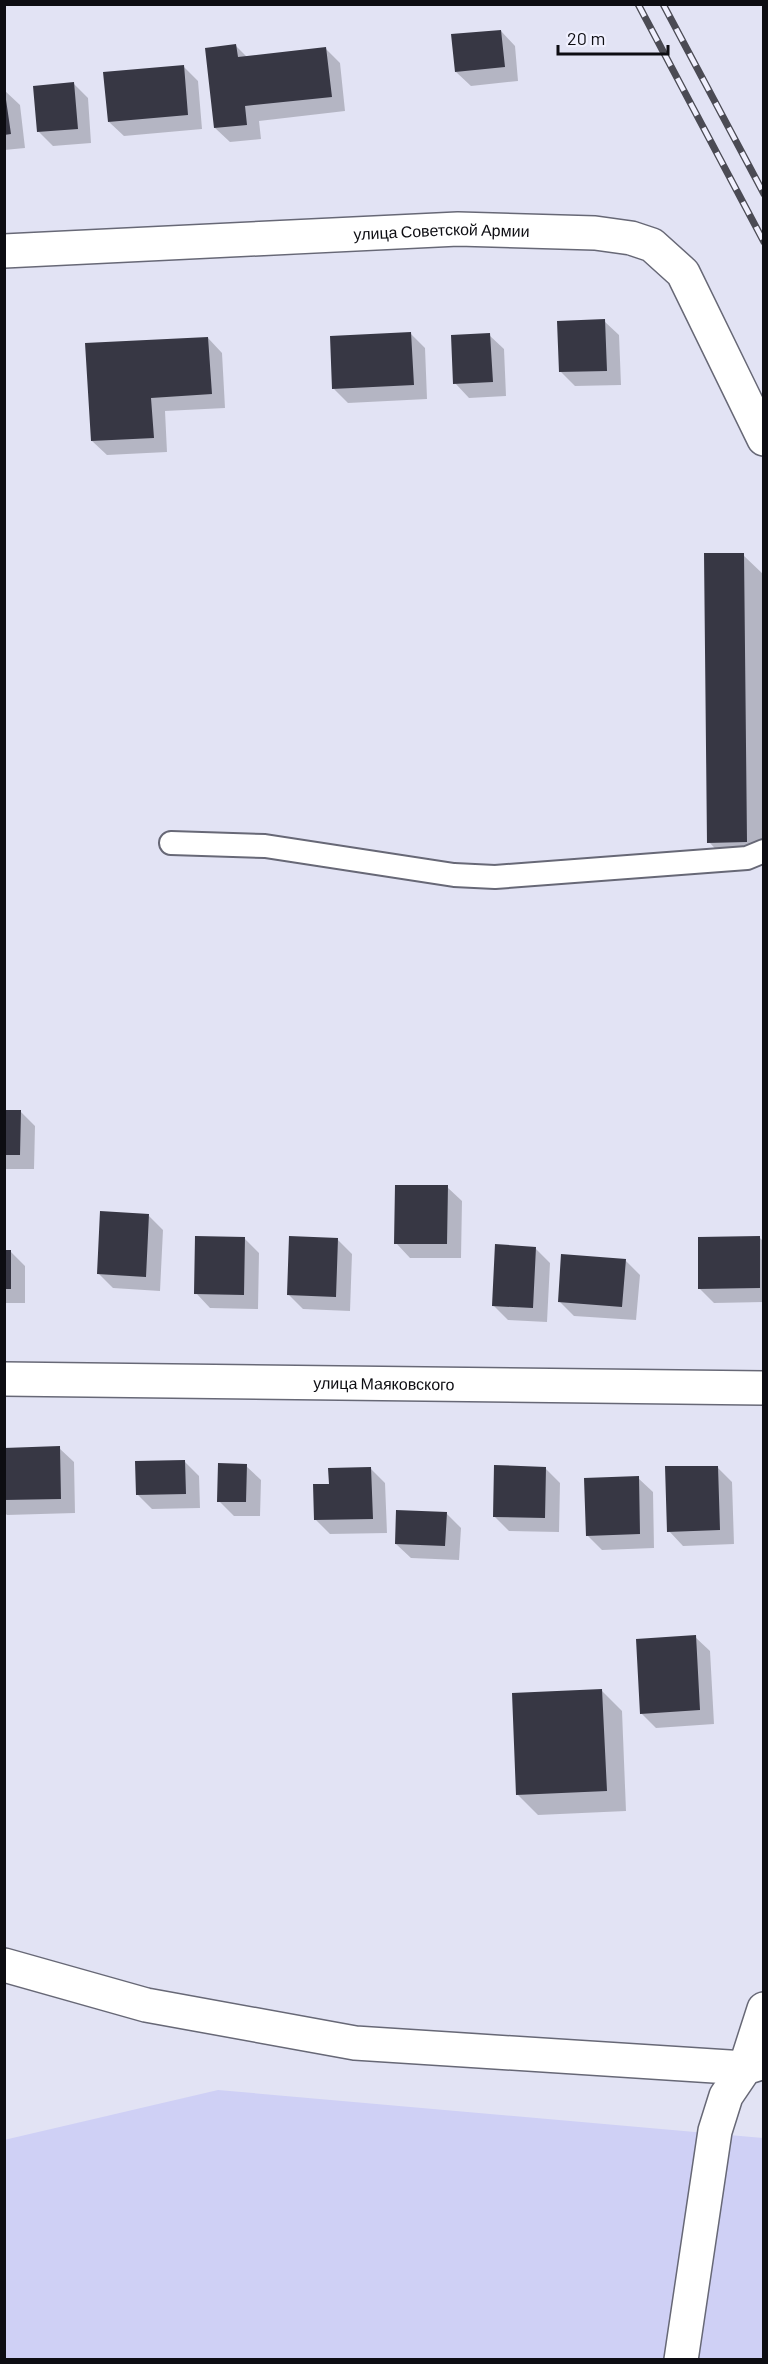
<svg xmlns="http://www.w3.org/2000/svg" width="768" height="2364" font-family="Barlow,sans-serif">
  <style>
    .green { fill: #cfd0f5 }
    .shadow { fill: #0003 }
    .building { fill: #373744 }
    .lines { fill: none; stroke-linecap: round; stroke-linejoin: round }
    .lane-casing { stroke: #676876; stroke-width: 26 }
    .street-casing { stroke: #676876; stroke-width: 36 }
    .secondary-casing { stroke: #676876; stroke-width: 36 }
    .lane { stroke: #fff; stroke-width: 22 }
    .street { stroke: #fff; stroke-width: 33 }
    .secondary { stroke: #fff; stroke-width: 33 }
    .rail-casing { stroke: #4b4b54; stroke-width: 7 }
    .rail { stroke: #f0f0fe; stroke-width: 4.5; stroke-dasharray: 14; stroke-linecap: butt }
    .labels { text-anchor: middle; stroke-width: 6; stroke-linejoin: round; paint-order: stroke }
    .street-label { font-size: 16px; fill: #0d0d12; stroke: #f0f0fe }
  </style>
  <rect width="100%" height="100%" fill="#e2e3f4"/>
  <path class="green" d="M218 2090 763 2138V2359H5L4 2140Z"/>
  <path class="shadow" d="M501 31 515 46 518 81 471 86 456 72Z
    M236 46 247 57 325 48 340 63 345 111 259 121 261 139 230 142 215 128Z
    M183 66 198 81 202 129 124 136 109 122Z
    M73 83 88 98 91 143 53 146 38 131Z
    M4 90 20 105 25 148 4 150Z
    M604 321 619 335 621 385 575 386 561 372Z
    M411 334 425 348 427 399 348 403 334 389Z
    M489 335 504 349 506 396 469 398 455 383Z
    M208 338 222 353 225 408 165 411 167 452 107 455 92 441Z
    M743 555 764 575V862L729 863 709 842Z
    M4 1111H20L35 1126 34 1169H4Z
    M447 1187 462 1201 461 1258H410L396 1243Z
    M149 1216 163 1230 160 1291 113 1288 99 1274Z
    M759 1237 764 1242V1302L714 1303 699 1288Z
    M244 1238 259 1253 258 1309 210 1308 196 1293Z
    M337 1239 352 1254 350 1311 303 1309 289 1295Z
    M535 1248 550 1263 547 1322 508 1320 493 1305Z
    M4 1252H11L25 1266V1303H4Z
    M625 1260 640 1275 636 1320 574 1316 560 1302Z
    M59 1448 74 1462 75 1513 7 1515 4 1512V1449Z
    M185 1462 199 1476 200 1508 152 1509 137 1494Z
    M246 1466 261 1480 260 1516H234L219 1501Z
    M717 1467 732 1482 734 1544 683 1546 669 1531Z
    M545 1468 560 1483 559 1532 509 1531 494 1516Z
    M371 1469 385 1483 387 1533 330 1534 315 1519 331 1486Z
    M638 1478 653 1492 654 1548 602 1550 587 1535Z
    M446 1513 461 1528 459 1560 411 1558 396 1544Z
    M695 1637 710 1651 714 1724 656 1728 641 1713Z
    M601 1690 622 1711 626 1811 538 1815 518 1795Z"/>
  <path class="building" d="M501 30 505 67 455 72 451 34Z
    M236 44 238 57 326 47 332 97 245 106 247 125 214 128 205 48Z
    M184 65 188 115 108 122 103 72Z
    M74 82 78 129 37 132 33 86Z
    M4 86 11 134 4 135Z
    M605 319 607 371 559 372 557 321Z
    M411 332 414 385 332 389 330 336Z
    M490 333 493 382 453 384 451 335Z
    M208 337 212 394 151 398 154 438 91 441 85 343Z
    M704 553H744L747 842 707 843Z
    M4 1110H21L20 1155H4Z
    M395 1185H448L447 1244H394Z
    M100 1211 149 1214 146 1277 97 1274Z
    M195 1236 245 1237 244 1295 194 1294Z
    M289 1236 338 1238 336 1297 287 1295Z
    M760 1236V1288L698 1289V1237Z
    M495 1244 536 1247 533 1308 492 1306Z
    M4 1250H11V1289H4Z
    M561 1254 626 1259 622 1307 558 1302Z
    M60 1446 61 1499 4 1500V1448Z
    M185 1460 186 1494 136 1495 135 1461Z
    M218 1463 247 1464 246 1502H217Z
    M494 1465 546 1467 545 1518 493 1517Z
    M665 1466H718L720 1530 667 1532Z
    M371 1467 373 1519 314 1520 313 1484H329L328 1468Z
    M639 1476 640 1534 586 1536 584 1478Z
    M396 1510 447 1512 445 1546 395 1544Z
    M696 1635 700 1710 640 1714 636 1639Z
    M602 1689 607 1791 516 1795 512 1693Z"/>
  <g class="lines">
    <defs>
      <path id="lane" d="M171 843 265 846 454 875 495 877 747 858 764 851"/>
      <g id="street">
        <path id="s1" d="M4 251 458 229 595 233 631 238 652 245 683 273 764 439"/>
        <path id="s2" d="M4 1379 764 1388"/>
        <path d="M4 1965 146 2005 355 2043 745 2068 764 2009"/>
      </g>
      <path id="secondary" d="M681 2360 715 2131 726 2096 745 2068 764 2062"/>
    </defs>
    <use href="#lane" class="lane-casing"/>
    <use href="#street" class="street-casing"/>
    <use href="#secondary" class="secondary-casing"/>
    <use href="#lane" class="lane"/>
    <use href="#street" class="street"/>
    <use href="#secondary" class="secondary"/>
    <defs>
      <path id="rail" d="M638 4 764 242
        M663 4 764 194"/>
    </defs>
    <use href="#rail" class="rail-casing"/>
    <use href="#rail" class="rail"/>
  </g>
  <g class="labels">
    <g class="street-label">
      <text dy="6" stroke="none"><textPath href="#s1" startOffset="438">улица Советской Армии</textPath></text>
      <text dy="6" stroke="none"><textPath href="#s2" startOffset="380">улица Маяковского</textPath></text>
    </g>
  </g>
  <rect width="768" height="2364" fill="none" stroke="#0d0d12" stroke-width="12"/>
  <path d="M558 45v9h110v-9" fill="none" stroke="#0d0d12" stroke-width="3"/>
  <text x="567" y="45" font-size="18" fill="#0d0d12" stroke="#f0f0fe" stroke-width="4.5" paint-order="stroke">20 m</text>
</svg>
